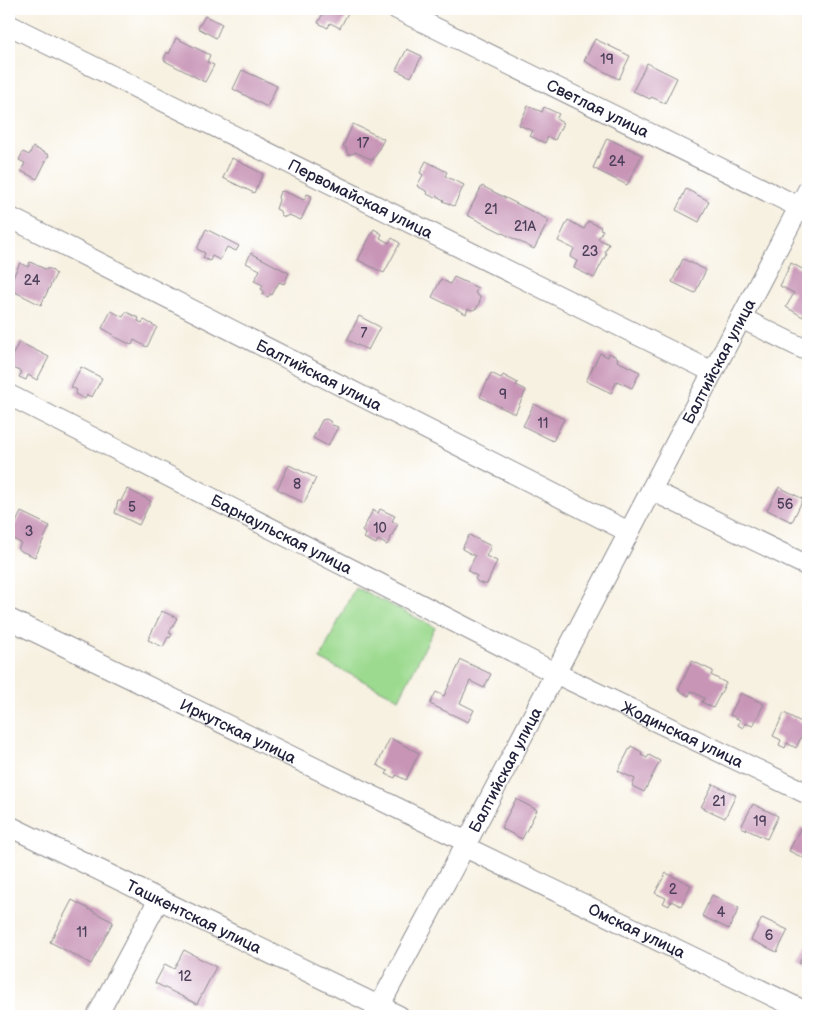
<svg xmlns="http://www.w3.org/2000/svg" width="817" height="1025" font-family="'Balsamiq Sans',sans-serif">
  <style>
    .green { fill: #9cda8f; stroke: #5f7e65 }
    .building { fill: #c895b7 }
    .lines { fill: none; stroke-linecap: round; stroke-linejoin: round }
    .minor-casing { stroke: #8c8a8e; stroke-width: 22 }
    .minor { stroke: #fff; stroke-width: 20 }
    .labels { text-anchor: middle; stroke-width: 4; stroke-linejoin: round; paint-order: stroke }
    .number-label { font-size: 14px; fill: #4c3f5a }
    .street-label { font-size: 16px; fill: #22223b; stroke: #fff }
  </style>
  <rect width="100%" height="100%" fill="#fff"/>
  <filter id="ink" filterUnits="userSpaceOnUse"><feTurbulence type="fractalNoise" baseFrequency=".02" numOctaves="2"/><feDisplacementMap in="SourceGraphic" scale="10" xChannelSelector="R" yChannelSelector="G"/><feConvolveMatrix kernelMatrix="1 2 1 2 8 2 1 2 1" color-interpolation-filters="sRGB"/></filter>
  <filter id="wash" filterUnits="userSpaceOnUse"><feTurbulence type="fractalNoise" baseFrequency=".0096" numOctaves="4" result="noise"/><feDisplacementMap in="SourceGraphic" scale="20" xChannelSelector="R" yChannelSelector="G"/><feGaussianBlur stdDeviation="1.12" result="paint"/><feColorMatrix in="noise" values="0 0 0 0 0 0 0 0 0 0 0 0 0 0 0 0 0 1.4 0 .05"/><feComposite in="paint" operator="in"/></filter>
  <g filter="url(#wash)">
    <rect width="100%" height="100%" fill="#f7f1e1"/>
    <path class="green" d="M355 587 435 627 399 699 320 659Z"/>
    <g id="blocks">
      <path class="building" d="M325 9H350L340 28 330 23 328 28 318 23Z
        M205 16 222 24 216 38 198 28Z
        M176 38 210 55 207 62 214 65 205 82 165 61 164 59 167 52 169 54Z
        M595 39 630 56 619 79 584 61Z
        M407 49 422 56 411 77 396 70Z
        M647 63 677 78 665 103 651 97 650 99 633 91Z
        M242 70 277 86 267 107 233 89Z
        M528 106 542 112 544 107 559 114 556 119 563 123 555 140 548 137 545 143 530 136 533 131 519 125Z
        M353 124 384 139 373 160 355 152 353 154H349L347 152 346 148 343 146Z
        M607 138 642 155 627 185 593 168Z
        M33 147 49 155 37 179 21 171 25 163 19 160 23 152 29 155Z
        M232 158 263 174 254 193 223 178Z
        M426 161 447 172 445 176 464 185 454 206 443 201 444 200 436 196 435 198 427 194 428 192 417 186 423 175 420 173Z
        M482 186 549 220 534 249 467 215Z
        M686 189 709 201 699 222 676 210Z
        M283 191 304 200 307 194 312 196 301 220 289 215 285 217 281 215 280 211 276 209 279 200 278 197 280 192Z
        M568 220 584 229 588 221 601 227 600 229 603 230 598 239 609 244 605 252 607 253 594 278 574 268 577 261 570 257 574 249 558 241Z
        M206 229 239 246 236 251 227 247 220 260 212 256 210 261 203 258 205 253 197 249Z
        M374 229 382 234 380 238 389 243 392 238 400 243 384 273 358 260Z
        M251 253 289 273 284 284 279 282 272 295 270 294 268 297 262 294 264 291 261 289 263 285 254 281 260 270 246 263Z
        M683 259 706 270 695 293 672 282Z
        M30 262 45 269H51L56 274 41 305 9 289V285L20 263 28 267Z
        M791 263 808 272V307L803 317 786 307 794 293 780 286Z
        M454 277 478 288 475 293 480 297V301L477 308 473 310 468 309 466 314 432 297 441 279 450 284Z
        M111 311 123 317 126 312 139 318 138 321 142 323 144 320 157 327 147 347 134 340 132 345 113 336 114 335 102 328Z
        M359 316 380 327 368 350 347 340Z
        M19 342 49 357 37 380 28 375 26 380 19 377 22 372 9 366V362Z
        M600 353 608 357 609 353 618 358 617 361 640 372 632 388 617 381 611 393 586 381Z
        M81 367 102 378 92 397 87 395 85 399 75 394 77 390 71 387Z
        M491 373 501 378 503 375 518 383 516 385 526 390 515 414 480 397Z
        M534 404 564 419 553 441 523 426Z
        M326 419 330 421 332 425 338 427 328 446 313 438 322 420Z
        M289 465 316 478 304 503 277 489Z
        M779 487 803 499 792 522 767 510Z
        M127 489 151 501 139 525 115 513 118 501H121Z
        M380 509 395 516 392 521 398 524 387 545 378 540 376 544 364 538 366 534 362 531 373 510 378 513Z
        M21 512 50 526 35 557 23 552 18 549 21 543 9 537Z
        M469 535 491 546 486 556 497 561 487 584H483L478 582 475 579 477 576 468 571 475 556 462 549Z
        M162 611 177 618 169 633 172 634 170 638 168 637 163 647 148 640Z
        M461 660 491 674 484 688 470 681 460 703 474 710 468 722 430 704 436 692 444 696Z
        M692 661 713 671 711 675 726 683 713 708 702 702 704 698 691 691 689 696 678 690Z
        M741 693 764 704 753 726 745 723 743 728 738 725 740 720 730 715Z
        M784 713 807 725 796 748 787 743 785 748 779 745 781 740 773 736Z
        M390 738 419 753 406 780 396 775 395 778 386 774 388 771 377 765Z
        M631 746 642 752 641 755 647 758 649 755 660 761 644 792 632 786 635 779 618 771Z
        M713 784 736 795 725 818 701 807Z
        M516 799 537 810 522 839 501 828Z
        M753 804 778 816 767 839 741 827Z
        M801 827 808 831V860L789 851Z
        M666 873 691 885 681 906 671 901 669 906 663 903 666 898 655 893Z
        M712 895 739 908 729 929 702 916Z
        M72 900 113 922 91 964 50 942Z
        M762 918 788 930 777 952 751 940Z
        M808 945V968L799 963Z
        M184 950 216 967 197 1004 155 983 165 964 174 969Z"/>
    </g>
  </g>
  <g filter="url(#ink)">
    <use href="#blocks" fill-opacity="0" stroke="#8c8a8e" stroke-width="1"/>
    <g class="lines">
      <defs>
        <g id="minor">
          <path id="s1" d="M397 9 799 207"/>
          <path id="s2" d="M9 25 713 372"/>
          <path id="s3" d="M9 217 629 532"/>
          <path d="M741 318 808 351"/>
          <path id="s4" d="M9 395 555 673 808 794"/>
          <path d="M651 490 808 566"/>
          <path id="s5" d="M9 619 467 842"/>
          <path id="s6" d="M9 826 399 1016"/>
          <path id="s7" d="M465 847 808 1013"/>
          <path d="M97 1016 159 899"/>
          <path id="s8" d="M374 1016 467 842 808 190"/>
        </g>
      </defs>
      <use href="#minor" class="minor-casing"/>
      <use href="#minor" class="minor"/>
    </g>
  </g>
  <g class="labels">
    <g class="number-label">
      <text x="607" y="64">19</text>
      <text x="363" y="148">17</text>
      <text x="617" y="166">24</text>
      <text x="491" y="214">21</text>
      <text x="525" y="231">21А</text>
      <text x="590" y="256">23</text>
      <text x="32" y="285">24</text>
      <text x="364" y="338">7</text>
      <text x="503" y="399">9</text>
      <text x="543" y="428">11</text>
      <text x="297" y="489">8</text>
      <text x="785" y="509">56</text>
      <text x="132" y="512">5</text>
      <text x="380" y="533">10</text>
      <text x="29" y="536">3</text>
      <text x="719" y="806">21</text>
      <text x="760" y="826">19</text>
      <text x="673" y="894">2</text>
      <text x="721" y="917">4</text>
      <text x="82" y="937">11</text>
      <text x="769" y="940">6</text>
      <text x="185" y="981">12</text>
    </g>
    <g class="street-label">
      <text dy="6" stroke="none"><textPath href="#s1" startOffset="224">Светлая улица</textPath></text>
      <text dy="6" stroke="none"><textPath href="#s2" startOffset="392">Первомайская улица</textPath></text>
      <text dy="6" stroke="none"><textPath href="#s8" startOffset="740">Балтийская улица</textPath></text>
      <text dy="6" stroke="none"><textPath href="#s3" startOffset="348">Балтийская улица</textPath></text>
      <text dy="6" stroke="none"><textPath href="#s4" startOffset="306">Барнаульская улица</textPath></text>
      <text dy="6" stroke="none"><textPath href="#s5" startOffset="255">Иркутская улица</textPath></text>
      <text dy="6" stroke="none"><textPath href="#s4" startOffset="754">Жодинская улица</textPath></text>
      <text dy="6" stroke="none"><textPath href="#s8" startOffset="279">Балтийская улица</textPath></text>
      <text dy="6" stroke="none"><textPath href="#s6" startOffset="206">Ташкентская улица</textPath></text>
      <text dy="6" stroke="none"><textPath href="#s7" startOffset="191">Омская улица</textPath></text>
    </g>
  </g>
  <rect width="817" height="1025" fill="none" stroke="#fff" stroke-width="30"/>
</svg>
